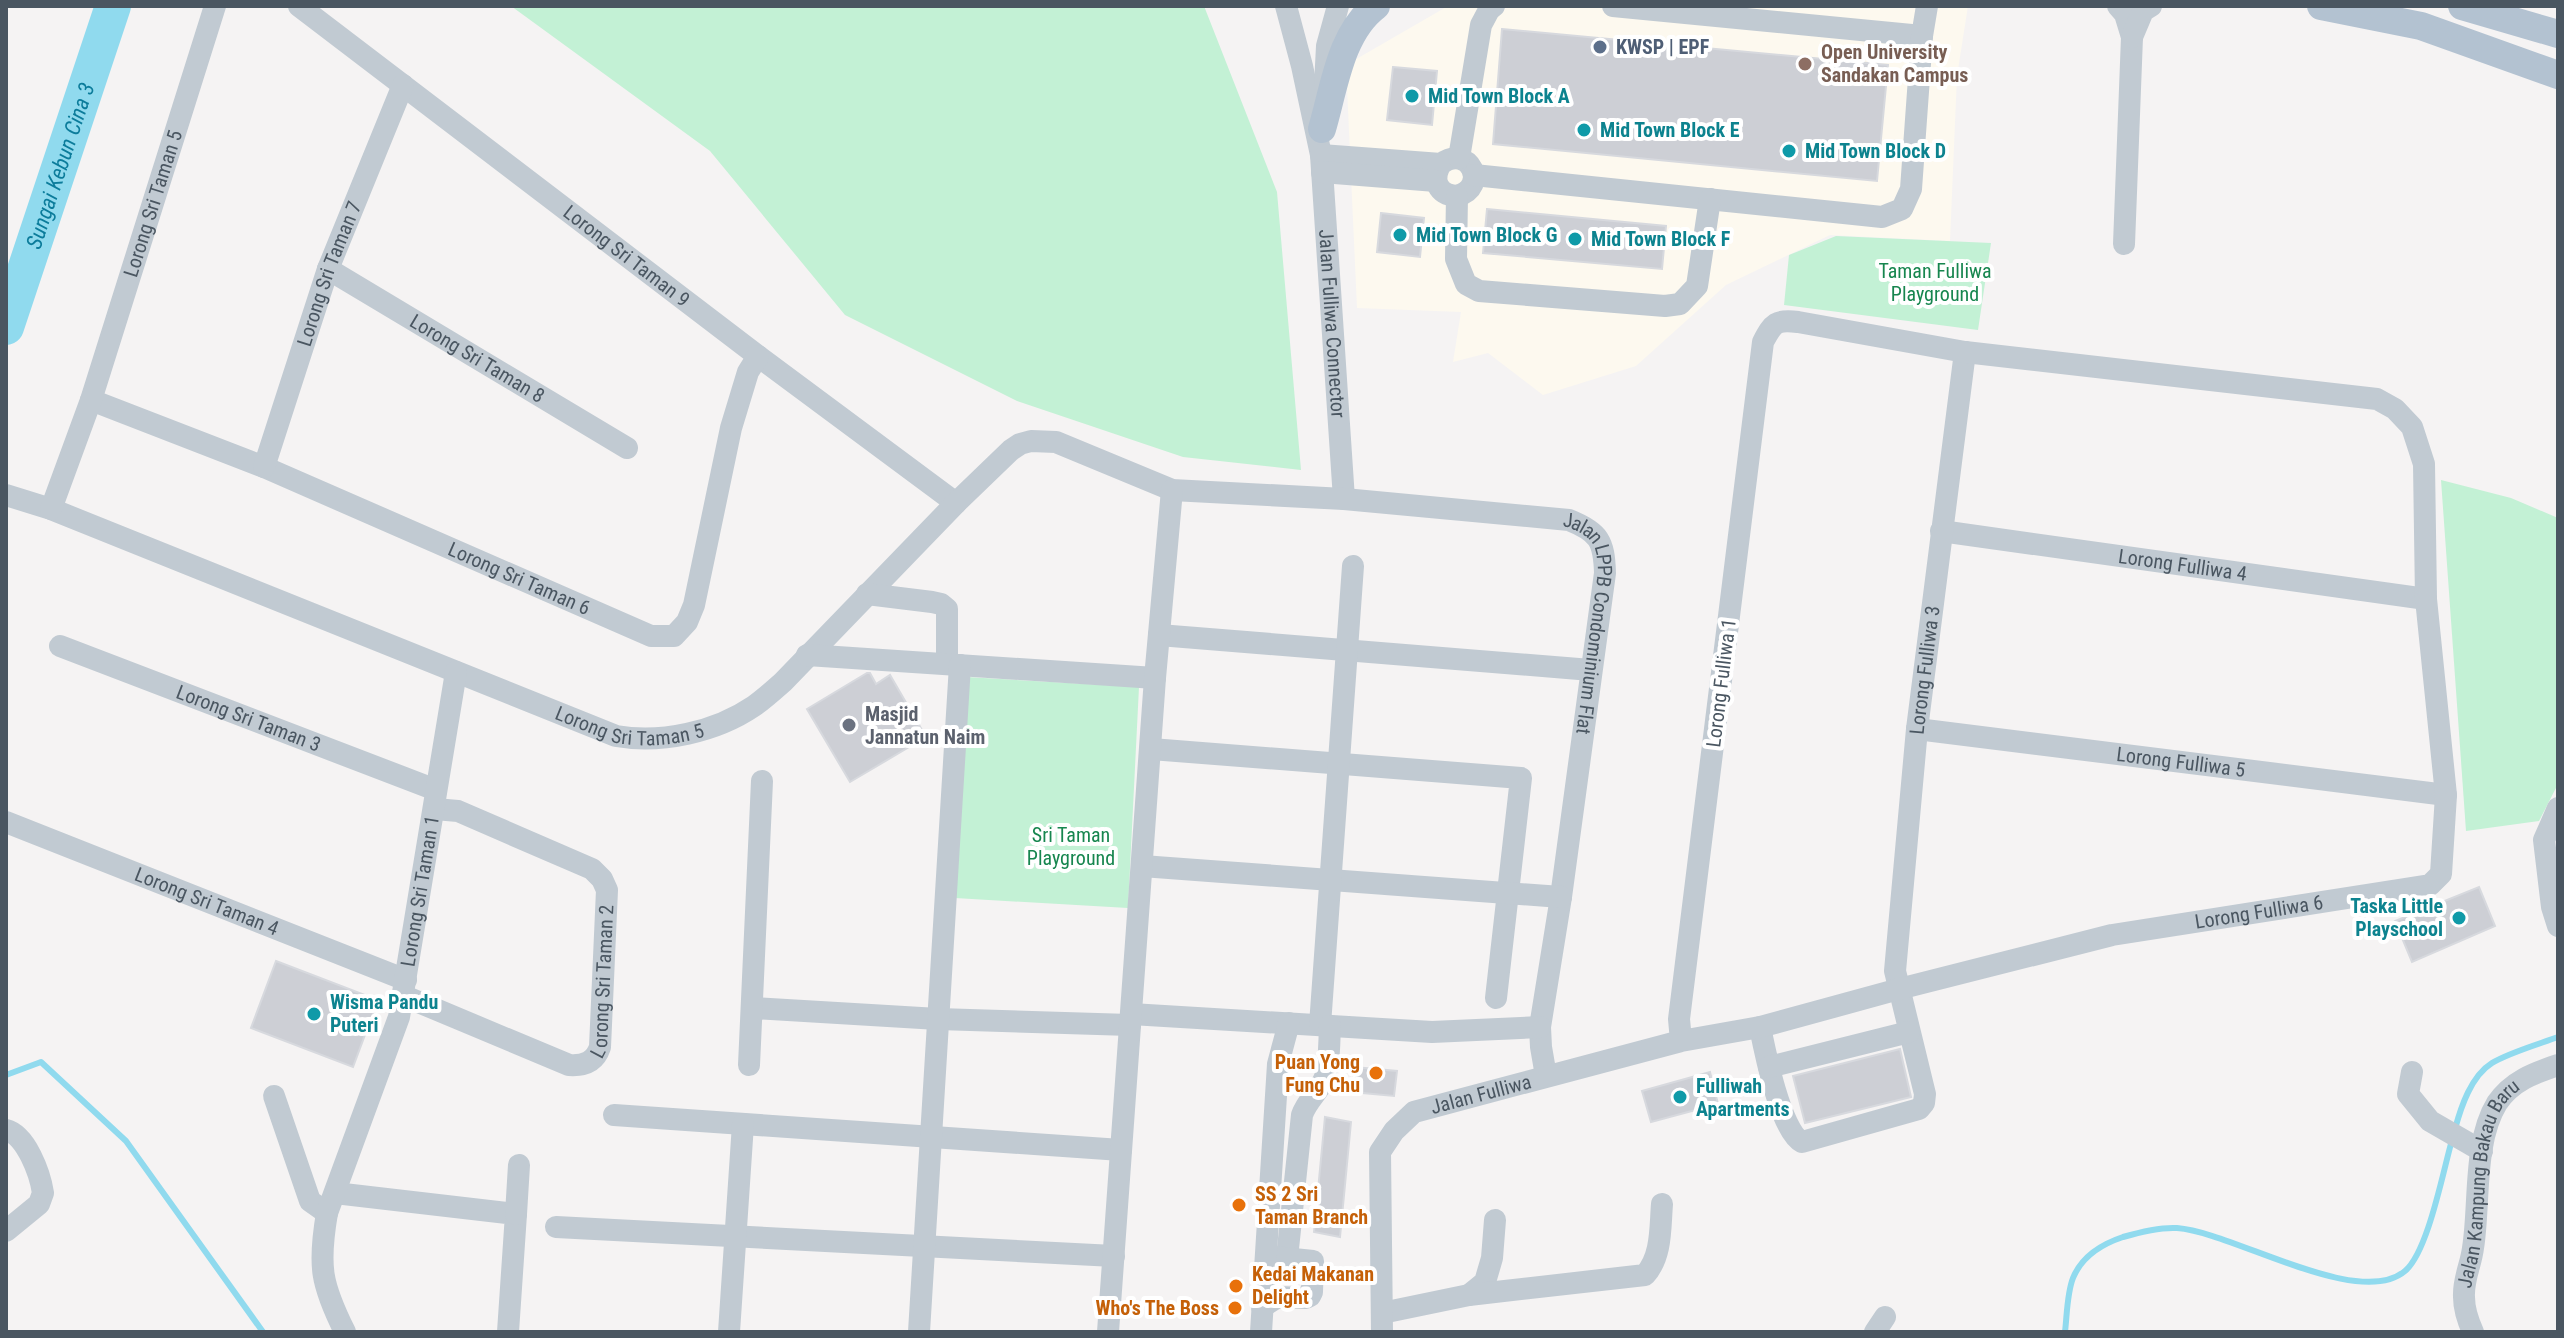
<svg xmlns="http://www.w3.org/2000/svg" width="2564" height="1338" font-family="'Roboto Condensed',sans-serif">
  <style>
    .commercial { fill: #fdf9ef }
    .green { fill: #c3f1d5 }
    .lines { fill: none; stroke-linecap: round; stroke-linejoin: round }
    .stream { stroke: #90daee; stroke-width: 6 }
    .river { stroke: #90daee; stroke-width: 36 }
    .building { fill: #cdcfd5; stroke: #d7d9de; stroke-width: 2 }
    .minor { stroke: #c1cad2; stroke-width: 22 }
    .major { stroke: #b3c2d1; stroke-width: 28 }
    .service-dot { fill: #5c6f8a; stroke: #fff; stroke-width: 3 }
    .education-dot { fill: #8d6e63; stroke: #fff; stroke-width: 3 }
    .culture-dot { fill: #0f9aa8; stroke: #fff; stroke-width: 3 }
    .worship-dot { fill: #6b7280; stroke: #fff; stroke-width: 3 }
    .food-dot { fill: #e8710a; stroke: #fff; stroke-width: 3 }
    .labels { text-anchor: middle; stroke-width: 8; stroke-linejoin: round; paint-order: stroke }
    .service-label { font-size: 20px; font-weight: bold; fill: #4e5e75; stroke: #fff; text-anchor: start }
    .education-label { font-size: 20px; font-weight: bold; fill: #785e54; stroke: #fff; text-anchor: start }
    .culture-label { font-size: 20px; font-weight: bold; fill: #0d838f; stroke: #fff; text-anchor: start }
    .street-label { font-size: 20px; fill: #4a5661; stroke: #fff }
    .park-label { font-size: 20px; fill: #17864f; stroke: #fff }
    .worship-label { font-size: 20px; font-weight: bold; fill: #5b616d; stroke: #fff; text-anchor: start }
    .food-label { font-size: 20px; font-weight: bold; fill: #c56008; stroke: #fff; text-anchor: end }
    .water-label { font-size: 22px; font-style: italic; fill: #0c7c9b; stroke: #fff }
  </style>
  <rect width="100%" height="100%" fill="#f5f3f3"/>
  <path class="commercial" d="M1448 6H1968L1957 76 1950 241 1830 235 1726 285 1636 366 1543 395 1488 353 1453 362 1461 312 1357 308 1346 65Z"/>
  <path class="green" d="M511 6H1204L1277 192 1301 470 1183 457 1017 401 845 315 710 151Z
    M1836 236 1991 243 1978 330 1784 305 1789 255Z
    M2441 480 2511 498 2558 518V784L2539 821 2466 831Z
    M966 677 1139 687 1128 908 955 898Z"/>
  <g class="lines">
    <path class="stream" d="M6 1075 41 1062 126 1141 263 1332
      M2455 1129C2461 1107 2471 1076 2492 1063 2508 1053 2539 1044 2558 1037
      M2065 1332C2067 1315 2067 1293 2073 1278 2082 1256 2102 1244 2123 1237 2140 1232 2159 1227 2177 1228 2233 1232 2359 1310 2405 1271 2428 1252 2443 1171 2452 1140"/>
    <path class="river" id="s1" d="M6 327 113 6"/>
  </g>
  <path class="building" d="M1502 29 1888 65 1877 181 1493 144Z
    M1393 67 1437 71 1432 125 1387 120Z
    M1487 209 1666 226 1662 269 1483 253Z
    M1381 213 1424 218 1420 257 1377 252Z
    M867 673H870L876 684 890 675 926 737 850 782 807 709Z
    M2479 887 2495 926 2412 962 2395 921Z
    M276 961 378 1000 353 1067 251 1028Z
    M1900 1049 1911 1097 1805 1123 1793 1076Z
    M1354 1067 1397 1071 1394 1096 1352 1092Z
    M1710 1072 1718 1104 1651 1122 1642 1091Z
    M1325 1117 1351 1122 1340 1237 1314 1232Z"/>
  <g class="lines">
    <g class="minor">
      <path id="s2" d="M299 6 758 356 956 503"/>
      <path id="s3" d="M1286 6 1302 66 1321 155 1344 499"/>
      <path d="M1613 6 1922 36"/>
      <path d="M2118 6 2125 14 2132 37 2124 244"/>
      <path d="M2132 37 2143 11 2151 6"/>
      <path d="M1325 85 1327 46 1338 6"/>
      <path d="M1321 155 1441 164C1469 143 1490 187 1457 196 1438 195 1431 180 1441 164"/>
      <path d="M1459 158 1481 25 1489 10 1494 6"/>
      <path d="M1322 172 1436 181"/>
      <path d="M1474 175 1882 217 1902 209 1911 189 1922 36 1927 6"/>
      <path d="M1457 196 1456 259 1466 284 1479 291 1665 306 1680 304 1697 286 1710 199"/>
      <path id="s4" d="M328 269 627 448"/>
      <path id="s5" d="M91 400 264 467 651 636H674L687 622 694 605 731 428 748 372 758 356"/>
      <path id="s6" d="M264 467 328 269 403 85"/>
      <path id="s7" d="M6 495 51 509 616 736C661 744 716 732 754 706 764 699 774 690 783 682L956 503 1011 450 1020 444 1031 441 1056 442 1172 490 1344 499 1569 520C1599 532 1604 541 1605 573L1561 897 1540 1027 1541 1047 1546 1076"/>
      <path id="s8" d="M51 509 91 400 215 6"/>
      <path id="s9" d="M1941 531 2426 599"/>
      <path d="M867 594 932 602 941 604 947 609V664"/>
      <path d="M1159 635 1591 670"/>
      <path id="s10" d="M60 646 436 790"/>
      <path d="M807 655 1155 678"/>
      <path id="s11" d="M1917 729 2446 795"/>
      <path d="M1151 749 1521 778 1496 998"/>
      <path d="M2558 808 2544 840 2552 907 2558 926"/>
      <path id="s12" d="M6 822 406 980"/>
      <path d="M1142 866 1561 897"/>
      <path id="s13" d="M404 996 569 1065C584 1066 595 1062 600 1047L607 890 602 879 592 869 458 811 435 809"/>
      <path d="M752 1008 938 1019 1130 1025"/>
      <path d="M1131 1014 1432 1032 1540 1027"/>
      <path d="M1320 1025 1353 566"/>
      <path id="s14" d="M1760 1027C1765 1052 1781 1132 1802 1142L1919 1109 1924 1103 1925 1094 1895 971 1917 729 1965 352"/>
      <path d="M749 1065 762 781"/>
      <path d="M1769 1067 1909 1032"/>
      <path d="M2412 1072 2408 1094 2430 1121 2482 1151"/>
      <path d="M274 1096 310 1201 327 1213"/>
      <path d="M614 1115 1121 1150"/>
      <path d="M6 1130C26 1135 40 1173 43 1193L39 1204 6 1231"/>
      <path d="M335 1193 516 1214 508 1332"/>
      <path d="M516 1214 519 1165"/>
      <path d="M556 1227 1114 1256"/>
      <path d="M1287 1258 1302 1115C1307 1100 1320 1091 1325 1077 1330 1061 1329 1042 1330 1026"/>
      <path d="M1469 1295 1485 1282 1492 1258 1495 1220"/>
      <path d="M1262 1307 1278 1297 1306 1298 1310 1296 1312 1292 1313 1261 1274 1257"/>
      <path d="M1382 1313 1469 1295 1645 1275C1662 1256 1660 1228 1662 1204"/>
      <path id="s15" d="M345 1332C321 1284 318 1266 327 1213L399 1017 456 672"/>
      <path d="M729 1332 743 1124"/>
      <path d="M919 1332 960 665"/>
      <path d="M1108 1332 1155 678 1172 490"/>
      <path d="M1261 1332 1278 1064 1289 1023"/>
      <path id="s16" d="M1382 1332 1380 1152 1394 1131 1414 1112 1681 1041 1760 1027 1899 989 2112 935 2430 885 2441 874 2446 795 2426 599 2424 464 2412 427 2395 409 2377 399 1965 352 1798 322C1776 319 1773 323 1763 342L1679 1019 1681 1041"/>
      <path d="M1875 1332 1885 1317"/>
      <path id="s17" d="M2473 1332C2468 1321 2464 1309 2464 1297 2463 1279 2471 1265 2473 1248 2480 1205 2473 1142 2497 1103 2512 1081 2534 1073 2558 1065"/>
    </g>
    <path class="major" d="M2321 6 2421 26 2558 75
      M2462 6 2558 34
      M1322 129C1334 89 1340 33 1376 6"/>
  </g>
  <circle class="service-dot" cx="1600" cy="47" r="8"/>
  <circle class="education-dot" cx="1805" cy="64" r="8"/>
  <g class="culture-dot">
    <circle cx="1412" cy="96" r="8"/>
    <circle cx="1584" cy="130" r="8"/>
    <circle cx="1789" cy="151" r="8"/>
    <circle cx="1400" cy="235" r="8"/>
    <circle cx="1575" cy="239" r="8"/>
    <circle cx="2459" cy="918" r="8"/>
    <circle cx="314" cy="1014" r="8"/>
    <circle cx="1680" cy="1097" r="8"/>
  </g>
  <circle class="worship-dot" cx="849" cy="725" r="8"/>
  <g class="food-dot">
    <circle cx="1376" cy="1073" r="8"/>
    <circle cx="1239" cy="1205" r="8"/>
    <circle cx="1236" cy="1286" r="8"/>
    <circle cx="1235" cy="1308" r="8"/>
  </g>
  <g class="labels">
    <g class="service-label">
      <text x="1616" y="54">KWSP | EPF</text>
    </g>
    <g class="education-label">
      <text x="1821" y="59">Open University<tspan x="1821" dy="23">Sandakan Campus</tspan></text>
    </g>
    <g class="culture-label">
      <text x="1428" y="103">Mid Town Block A</text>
      <text x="1600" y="137">Mid Town Block E</text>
      <text x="1805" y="158">Mid Town Block D</text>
      <text x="1416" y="242">Mid Town Block G</text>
      <text x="1591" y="246">Mid Town Block F</text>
      <text x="2443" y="913" text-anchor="end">Taska Little<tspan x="2443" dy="23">Playschool</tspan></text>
      <text x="330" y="1009">Wisma Pandu<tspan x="330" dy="23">Puteri</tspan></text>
      <text x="1696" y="1093">Fulliwah<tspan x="1696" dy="23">Apartments</tspan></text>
    </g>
    <g class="street-label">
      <text dy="7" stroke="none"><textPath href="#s8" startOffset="322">Lorong Sri Taman 5</textPath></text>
      <text dy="7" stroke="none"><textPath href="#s2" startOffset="412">Lorong Sri Taman 9</textPath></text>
      <text dy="7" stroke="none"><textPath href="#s6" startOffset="204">Lorong Sri Taman 7</textPath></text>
      <text dy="7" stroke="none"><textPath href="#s3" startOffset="322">Jalan Fulliwa Connector</textPath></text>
      <text dy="7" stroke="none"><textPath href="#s4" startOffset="174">Lorong Sri Taman 8</textPath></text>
      <text dy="7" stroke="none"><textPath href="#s9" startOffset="244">Lorong Fulliwa 4</textPath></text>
      <text dy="7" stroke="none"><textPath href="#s5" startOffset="464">Lorong Sri Taman 6</textPath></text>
      <text dy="7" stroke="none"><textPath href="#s7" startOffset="1848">Jalan LPPB Condominium Flat</textPath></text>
      <text dy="7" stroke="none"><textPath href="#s14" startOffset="692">Lorong Fulliwa 3</textPath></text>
      <text transform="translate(1721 683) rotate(-83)" y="7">Lorong Fulliwa 1</text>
      <text dy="7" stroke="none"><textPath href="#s7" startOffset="668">Lorong Sri Taman 5</textPath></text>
      <text dy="7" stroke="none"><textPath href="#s10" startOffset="202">Lorong Sri Taman 3</textPath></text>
      <text dy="7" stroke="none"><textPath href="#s11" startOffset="266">Lorong Fulliwa 5</textPath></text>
      <text dy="7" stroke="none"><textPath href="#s15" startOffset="460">Lorong Sri Taman 1</textPath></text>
      <text dy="7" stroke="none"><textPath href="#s12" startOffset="216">Lorong Sri Taman 4</textPath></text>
      <text dy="7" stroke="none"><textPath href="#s16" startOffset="1102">Lorong Fulliwa 6</textPath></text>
      <text dy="7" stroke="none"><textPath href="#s13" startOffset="284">Lorong Sri Taman 2</textPath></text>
      <text dy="7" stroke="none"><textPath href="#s16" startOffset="302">Jalan Fulliwa</textPath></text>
      <text dy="7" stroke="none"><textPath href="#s17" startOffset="154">Jalan Kampung Bakau Baru</textPath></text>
    </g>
    <g class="park-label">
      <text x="1935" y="278">Taman Fulliwa<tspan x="1935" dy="23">Playground</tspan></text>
      <text x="1071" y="842">Sri Taman<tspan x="1071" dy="23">Playground</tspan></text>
    </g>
    <g class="worship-label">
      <text x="865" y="721">Masjid<tspan x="865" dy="23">Jannatun Naim</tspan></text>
    </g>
    <g class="food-label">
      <text x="1360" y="1069">Puan Yong<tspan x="1360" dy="23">Fung Chu</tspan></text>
      <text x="1255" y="1201" text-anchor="start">SS 2 Sri<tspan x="1255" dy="23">Taman Branch</tspan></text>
      <text x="1252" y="1281" text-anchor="start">Kedai Makanan<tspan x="1252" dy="23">Delight</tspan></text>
      <text x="1219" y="1315">Who's The Boss</text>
    </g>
    <g class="water-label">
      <text dy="8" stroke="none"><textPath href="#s1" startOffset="170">Sungai Kebun Cina 3</textPath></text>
    </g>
  </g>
  <rect width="2564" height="1338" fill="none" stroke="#4a5661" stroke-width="16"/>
</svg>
